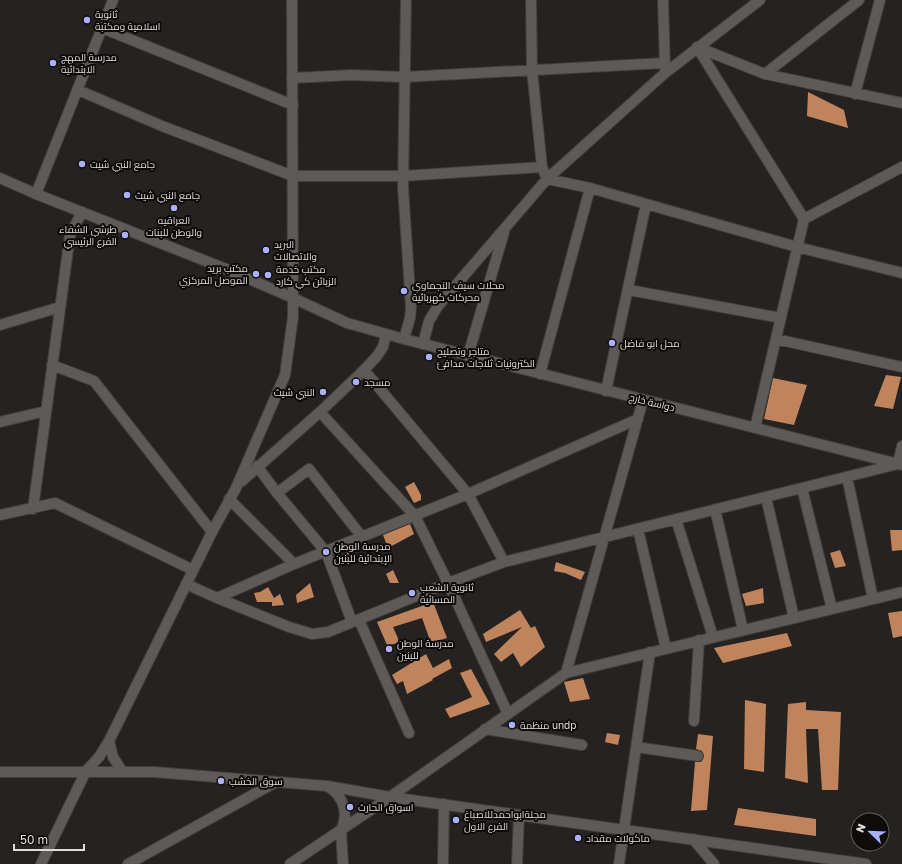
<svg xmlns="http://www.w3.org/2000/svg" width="902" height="864" font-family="'Golos Text',Cairo,sans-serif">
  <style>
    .building { fill: #c0845d }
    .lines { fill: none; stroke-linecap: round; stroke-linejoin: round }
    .minor-casing { stroke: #413e3c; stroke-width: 12 }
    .tertiary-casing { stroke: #413e3c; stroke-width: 12 }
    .secondary-casing { stroke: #413e3c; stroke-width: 12 }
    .minor { stroke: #5d5a58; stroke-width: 10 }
    .tertiary { stroke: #5d5a58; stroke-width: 10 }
    .secondary { stroke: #5d5a58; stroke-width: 10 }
    .poi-dot { fill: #aab0fc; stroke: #0e0c0b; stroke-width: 1.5 }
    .labels { text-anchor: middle; stroke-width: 4; stroke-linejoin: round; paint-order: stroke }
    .poi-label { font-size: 10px; fill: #dfdddc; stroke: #0e0c0b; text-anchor: start }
    .street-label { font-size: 10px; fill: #dfdddc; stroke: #0e0c0b }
  </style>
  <rect width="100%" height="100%" fill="#252221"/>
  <path class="building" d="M808 92 844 110 848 128 807 116Z
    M886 375 901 377 893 409 874 406Z
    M773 378 807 385 794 425 764 419Z
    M414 482 421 495V500L414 503 405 487Z
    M410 524 414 534 388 548 383 535Z
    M890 530H902V550L892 551Z
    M840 550 846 566 835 568 830 553Z
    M348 552 352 561 339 564 338 557Z
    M556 562 585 572 581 580 565 573 554 571Z
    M393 570 399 583H390L386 574Z
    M310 583 314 597 297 603 296 595Z
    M268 587 274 598 280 594 284 605 272 606V602H257L254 593 260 592Z
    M763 588 764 603 746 606 742 594Z
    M433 602 447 638 431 643 422 618 393 627 400 643 387 645 377 622Z
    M520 610 531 628 535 626 545 647 521 667 513 653 501 662 494 654 522 627 486 642 483 634Z
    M902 611V636L893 638 888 613Z
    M787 633 792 646 723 663 714 648Z
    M426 654 433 668 449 659 452 668 432 679 433 680 407 694 403 681 397 684 392 675Z
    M471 669 490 704 450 718 445 709 472 697 460 673Z
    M583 678 590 699 570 702 564 682Z
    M745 700 766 704 764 772 744 769Z
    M806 702V710L841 712 838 790H822L818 729H806L808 783 785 778 788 704Z
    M607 733 620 735 618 745 605 742Z
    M698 734 713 736 707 810 691 811 695 762H701L704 757 702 751 696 749Z
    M738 808 816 819V836L734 825Z"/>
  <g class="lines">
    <defs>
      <path id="minor" d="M531 0 532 70 542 167 547 179 590 188 797 247 902 273
        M663 0 665 68
        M102 28 293 105
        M697 47 804 219 755 428
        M697 47 765 74 902 103
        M765 74 859 0
        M292 78 351 75 404 77 664 63
        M78 90 162 126 293 176H403L542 167
        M855 94 880 0
        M36 194 113 0
        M804 219 902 167
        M629 290 781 318
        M0 325 60 307
        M404 339 410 318 411 307 403 187 406 0
        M776 339 902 367
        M423 344 429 321 438 306 547 179 665 73 760 0
        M468 356 504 232
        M52 365 94 381 212 532
        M364 370 468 494 504 562
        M540 374 590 188
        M606 391 646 204
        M320 412 415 516 448 583 508 714
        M0 422 46 411
        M257 466 277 493 326 552 352 622
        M847 477 873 599
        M802 488 832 609
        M277 493 309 469 362 537
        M766 497 794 618
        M229 499 294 564
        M33 509 70 235 82 212
        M715 509 743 630
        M0 515 55 503 193 570
        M676 519 713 637
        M638 529 666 649
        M186 584 217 598 289 627 312 634 328 632 448 583 504 562 898 464 902 446
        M217 598 294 564 468 494 638 419
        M359 620 409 733
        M566 673 643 400
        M694 721 699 640
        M485 729 582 745
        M636 747 698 756
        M341 831 343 864
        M693 839 714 864
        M41 864 86 771
        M128 864 276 782
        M443 864 444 804
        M517 864 519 815
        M619 864 650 652"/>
      <path id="tertiary" d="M0 178 36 194 226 269 293 298 347 323 404 339 902 465
        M242 481 320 412 364 370 377 356 383 347 386 335
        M109 741 113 757 122 771
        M86 771 99 757 109 741 212 532 236 488 285 375 293 317 292 0
        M0 772H154L327 786 390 797 866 864"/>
      <path id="secondary" d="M327 786C344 796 349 813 341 831
        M290 864 390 797 566 673 902 592"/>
    </defs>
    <use href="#minor" class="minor-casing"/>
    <use href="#tertiary" class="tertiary-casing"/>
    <use href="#secondary" class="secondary-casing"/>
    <use href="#minor" class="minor"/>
    <use href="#tertiary" class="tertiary"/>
    <use href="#secondary" class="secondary"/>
  </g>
  <g class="poi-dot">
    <circle cx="87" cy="20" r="4"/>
    <circle cx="53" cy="63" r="4"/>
    <circle cx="82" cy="164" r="4"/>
    <circle cx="127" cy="195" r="4"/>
    <circle cx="174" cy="208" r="4"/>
    <circle cx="125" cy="235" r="4"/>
    <circle cx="266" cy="250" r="4"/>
    <circle cx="256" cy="274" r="4"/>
    <circle cx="268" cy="275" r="4"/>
    <circle cx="404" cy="291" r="4"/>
    <circle cx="612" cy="343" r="4"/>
    <circle cx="429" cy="357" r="4"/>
    <circle cx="356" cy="382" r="4"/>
    <circle cx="323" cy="392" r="4"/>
    <circle cx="326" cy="552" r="4"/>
    <circle cx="412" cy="593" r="4"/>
    <circle cx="389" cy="649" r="4"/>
    <circle cx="512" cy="725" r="4"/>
    <circle cx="221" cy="781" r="4"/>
    <circle cx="350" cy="807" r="4"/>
    <circle cx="456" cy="820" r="4"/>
    <circle cx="578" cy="838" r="4"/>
  </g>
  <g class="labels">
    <g class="poi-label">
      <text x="95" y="18">ثانوية<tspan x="95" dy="12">اسلامية ومكتبة</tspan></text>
      <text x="61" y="61">مدرسة المهج<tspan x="61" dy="12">الابتدائية</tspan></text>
      <text x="90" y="168">جامع النبي شيت</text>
      <text x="135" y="199">جامع النبي شيث</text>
      <text x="174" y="224" text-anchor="middle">العراقيه<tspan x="174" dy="12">والوطن للبنات</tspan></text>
      <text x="117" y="233" text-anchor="end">طرشي الشفاء<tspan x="117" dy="12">الفرع الرئيسي</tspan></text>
      <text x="274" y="248">البريد<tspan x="274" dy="12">والاتصالات</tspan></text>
      <text x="248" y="272" text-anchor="end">مكتب بريد<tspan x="248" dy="12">الموصل المركزي</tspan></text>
      <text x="276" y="273">مكتب خدمة<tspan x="276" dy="12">الزبائن كي كارد</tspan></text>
      <text x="412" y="289">محلات سيف النجماوي<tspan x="412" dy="12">محركات كهربائية</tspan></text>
      <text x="620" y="347">محل ابو فاضل</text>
      <text x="437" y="355">متاجر وتصليح<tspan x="437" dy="12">الكترونيات ثلاجات مدافئ</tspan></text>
      <text x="364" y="386">مسجد</text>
      <text x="315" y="396" text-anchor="end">النبي شيث</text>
      <text x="334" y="550">مدرسة الوطن<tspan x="334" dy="12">الإبتدائية للبنين</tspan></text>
      <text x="420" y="591">ثانوية الشعب<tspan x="420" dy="12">المسائية</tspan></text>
      <text x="397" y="647">مدرسة الوطن<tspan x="397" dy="12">للبنين</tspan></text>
      <text x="520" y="729">منظمة undp</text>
      <text x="229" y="785">سوق الخشب</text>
      <text x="358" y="811">اسواق الحارث</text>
      <text x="464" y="818">مجلةابواحمدللاصباغ<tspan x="464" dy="12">الفرع الاول</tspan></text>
      <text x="586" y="842">ماكولات مقداد</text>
    </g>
    <g class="street-label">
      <text transform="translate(652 402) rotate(14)" y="4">دواسة خارج</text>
    </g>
  </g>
  <g transform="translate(870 832) rotate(293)"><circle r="19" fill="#0e0c0b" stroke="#62605f"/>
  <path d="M0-3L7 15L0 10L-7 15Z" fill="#aab0fc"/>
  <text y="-6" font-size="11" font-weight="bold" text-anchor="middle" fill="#dfdddc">N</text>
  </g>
  <path d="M14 844v6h70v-6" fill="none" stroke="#dfdddc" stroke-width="2"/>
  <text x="20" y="844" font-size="12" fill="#dfdddc" stroke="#0e0c0b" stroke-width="3" paint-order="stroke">50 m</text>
</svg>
